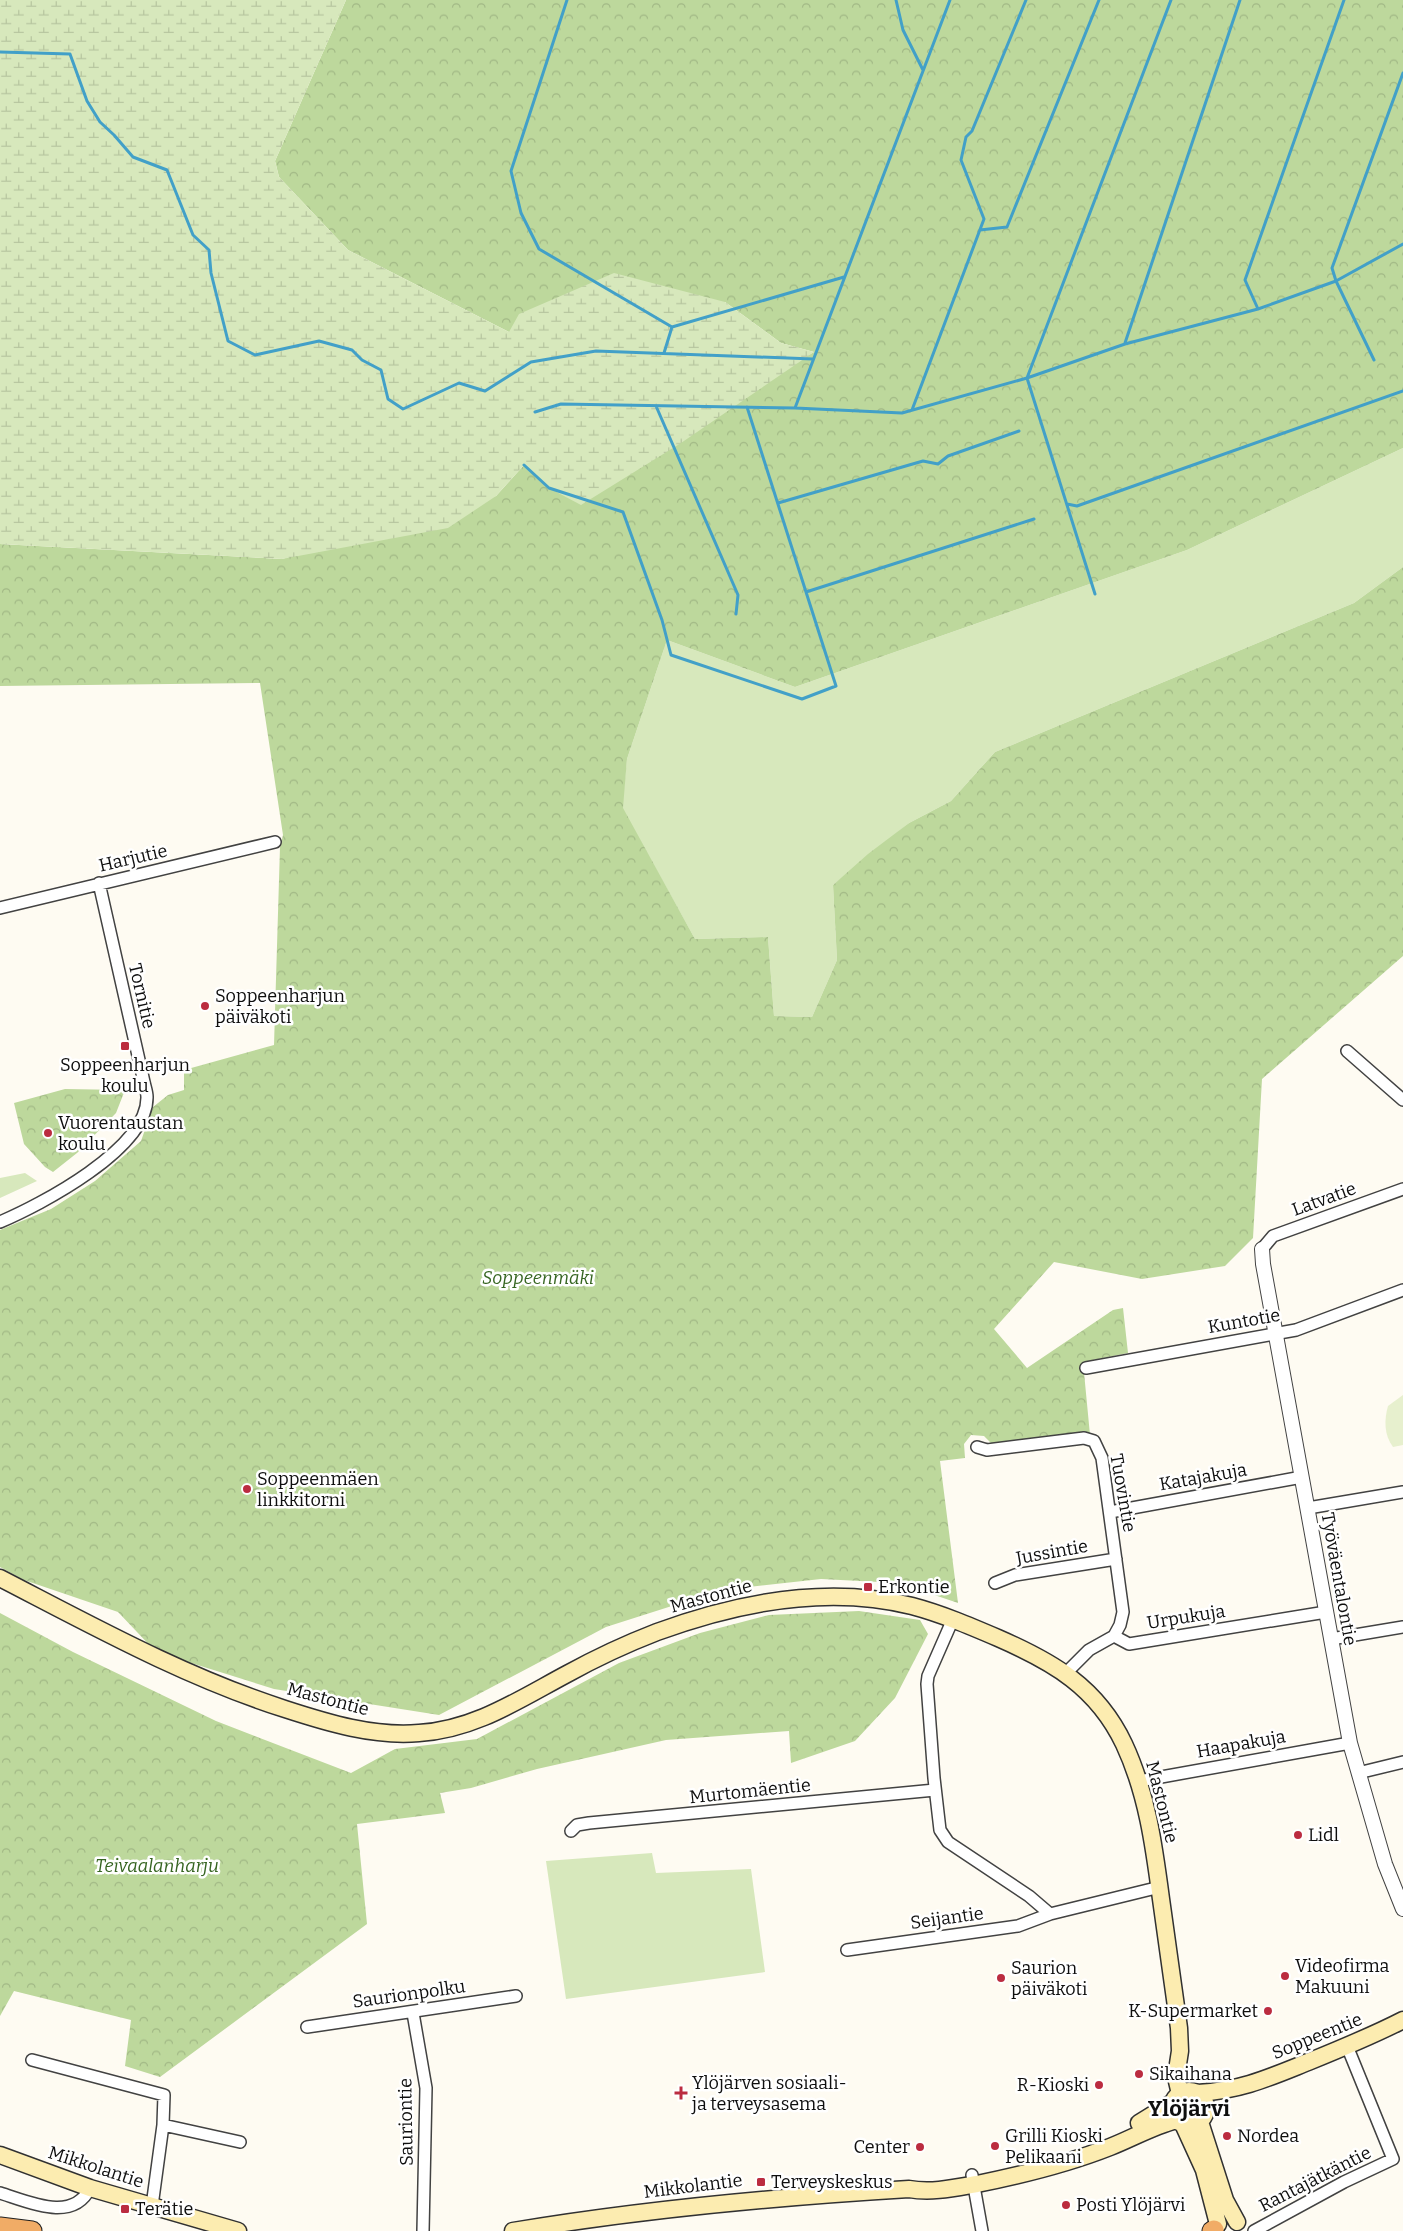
<svg xmlns="http://www.w3.org/2000/svg" width="1403" height="2231" font-family="Bitter,serif">
  <style>
    .grass { fill: #d7e8bc }
    .forest { fill: url(#forest-crowns) }
    .wetland { fill: url(#wetland-marsh) }
    .pitch { fill: #e7f0ce }
    .lines { fill: none; stroke-linecap: round; stroke-linejoin: round }
    .stream { stroke: #42a0c8; stroke-width: 3 }
    .minor-casing { stroke: #424242; stroke-width: 14 }
    .tertiary-casing { stroke: #424242; stroke-width: 16 }
    .secondary-casing { stroke: #313131; stroke-width: 19 }
    .trunk-casing { stroke: #202020; stroke-width: 21 }
    .minor { stroke: #fff; stroke-width: 11 }
    .tertiary { stroke: #fff; stroke-width: 14 }
    .secondary { stroke: #fcecb0; stroke-width: 16 }
    .trunk { stroke: #f1ac66; stroke-width: 19 }
    .poi-dot { fill: #bb2c40; stroke: #fff; stroke-width: 2 }
    .labels { text-anchor: middle; stroke-width: 5; stroke-linejoin: round; paint-order: stroke }
    .street-label { font-size: 18px; fill: #0f0f0f; stroke: #fff }
    .poi-label { font-size: 18px; fill: #0f0f0f; stroke: #fff; text-anchor: start }
    .park-label { font-size: 18px; font-style: italic; fill: #366521; stroke: #fff }
    .district-label { font-size: 22px; font-weight: bold; fill: #0f0f0f; stroke: #fff }
  </style>
  <defs>
    <pattern id="forest-crowns" width="20" height="18" patternUnits="userSpaceOnUse" patternTransform="scale(1.25)"><rect width="20" height="18" fill="#bdd89c"/><path d="M2 6a3 3 0 1 1 6 0M12 15a3 3 0 1 1 6 0" fill="none" stroke="#a1b885"/></pattern>
    <pattern id="wetland-marsh" width="20" height="14" patternUnits="userSpaceOnUse" patternTransform="scale(1.25)"><rect width="20" height="14" fill="#d7e8bc"/><path d="M1 5h8M5 5V1M11 12h8M15 12V8" fill="none" stroke="#b7c6a0"/></pattern>
  </defs>
  <rect width="100%" height="100%" fill="#fefbf2"/>
  <path class="grass" d="M1403 448V567L1354 603 995 752 951 801 909 823 833 885 837 960 812 1017 774 1016 768 937 695 939 622 808 627 759 667 640 795 687 1187 550Z
    M25 1173 37 1181 0 1198V1178Z
    M652 1853 656 1873 751 1869 765 1972 566 1999 546 1861Z"/>
  <path class="forest" d="M346 0H1403V448L1187 550 795 687 667 640 627 759 623 808 695 939 768 937 774 1016 812 1017 837 960 833 885 868 854 909 823 951 801 995 752 1354 603 1403 567V956L1262 1079 1253 1238 1225 1266 1142 1279 1054 1262 994 1329 1027 1368 1113 1310 1123 1308 1128 1353 1083 1362 1090 1435 994 1446 984 1436 971 1435 964 1444 965 1458 940 1461 958 1603 899 1583 821 1579 722 1590 606 1627 439 1715 274 1689 156 1652 118 1612 24 1580 0 1567V1230L51 1209 95 1181 141 1141 153 1107 168 1095 184 1090V1070L274 1045 280 847 283 835 260 683 0 686V544L282 559 496 496 524 465 549 488 814 352 781 343 725 302 509 332 348 250 279 177 275 161Z
    M65 1089 125 1090 116 1113 77 1153 53 1172 45 1167 24 1144 14 1103Z
    M859 1611 920 1620 928 1634 895 1698 855 1741 791 1763 789 1731 666 1740 537 1769 471 1788 440 1793 445 1813 357 1824 367 1924 160 2077 125 2066 131 2020 14 1991 0 2016V1613L73 1652 216 1721 351 1773 395 1749 477 1739 619 1663 700 1633 769 1615Z"/>
  <path class="wetland" d="M0 0H346L275 161 279 177 348 250 509 332 519 314 614 273 725 302 781 343 814 352 681 443 581 505 549 488 524 465 496 496 448 528 282 559 0 544Z"/>
  <path class="pitch" d="M1403 1395V1445L1393 1447C1384 1435 1384 1420 1388 1406Z"/>
  <g class="lines">
    <path class="stream" d="M567 0 511 171 521 213 539 249 672 327
      M896 0 903 30 923 70
      M0 52 70 54 87 101 100 122 114 135 133 157 167 170 193 235 209 250 211 273 228 341 255 355 319 341 352 350 362 360 381 370 388 399 403 409 459 383 485 391 531 362 596 351 813 359
      M980 230 1007 227 1099 0
      M1258 309 1245 280 1344 0
      M1125 343 1240 0
      M664 353 672 327 844 277
      M1374 360 1336 281 1332 268 1403 73
      M656 406 738 595 736 614
      M795 408 950 0
      M912 410 984 219 961 160 966 137 972 131 1026 0
      M535 412 561 404 795 408 902 413 1027 378 1125 344 1258 309 1336 281 1403 244
      M524 465 549 488 623 512 662 620 671 655 802 699 836 686 747 407
      M778 503 923 461 938 464 948 456 1019 431
      M1067 504 1077 506 1403 391
      M806 592 1034 519
      M1095 594 1027 378 1171 0"/>
    <defs>
      <path id="minor" d="M0 908 275 842
        M1347 1051 1403 1100
        M0 1222C40 1205 148 1149 147 1097 147 1092 145 1087 144 1082L99 883
        M1262 1249 1273 1236 1403 1189
        M1086 1368 1296 1330 1403 1290
        M977 1447 987 1450 1084 1438 1094 1441 1102 1458 1123 1612 1120 1625 1114 1636
        M1308 1508 1403 1492
        M1110 1512 1302 1477
        M995 1583 1015 1575 1116 1559
        M953 1619 928 1676 927 1684 934 1778 940 1830 948 1842 1029 1896 1050 1914 1160 1887
        M1331 1639 1403 1627
        M1066 1673 1089 1650 1114 1636 1129 1644 1326 1612
        M1358 1773 1403 1762
        M1139 1781 1350 1743
        M571 1831 577 1825 589 1823 935 1790
        M847 1950 1018 1926 1050 1914
        M413 2013 426 2088 423 2231
        M307 2027 516 1996
        M32 2060 164 2095 163 2125 152 2206
        M163 2125 240 2142
        M972 2175 982 2231
        M0 2193C29 2202 73 2223 90 2188
        M1254 2231 1344 2182 1393 2159 1347 2046"/>
      <path id="tertiary" d="M1262 1249 1263 1264 1350 1743 1385 1864 1403 1909"/>
      <path id="secondary" d="M0 1578C93 1626 185 1677 285 1709 328 1723 374 1737 419 1733 474 1730 520 1699 567 1674 596 1658 626 1644 657 1632 736 1603 828 1585 912 1606 942 1614 970 1626 998 1638 1053 1662 1097 1687 1124 1744 1147 1793 1154 1846 1161 1899 1167 1942 1173 1985 1179 2028L1180 2051 1176 2077 1180 2094
        M1172 2108a17 17 0 1 1 34 0a17 17 0 1 1-34 0Z
        M1198 2093C1242 2090 1268 2078 1308 2062 1340 2049 1372 2036 1403 2020
        M1200 2122 1225 2200 1237 2222
        M1139 2123 1173 2102
        M1183 2124 1204 2170 1218 2224
        M0 2155 90 2188 238 2231
        M513 2231C645 2209 776 2197 909 2189 932 2193 954 2188 977 2184 1022 2175 1067 2164 1110 2147 1133 2138 1153 2126 1177 2120"/>
      <path id="trunk" d="M0 2227 32 2231
        M1212 2231 1214 2230"/>
    </defs>
    <use href="#minor" class="minor-casing"/>
    <use href="#tertiary" class="tertiary-casing"/>
    <use href="#secondary" class="secondary-casing"/>
    <use href="#trunk" class="trunk-casing"/>
    <use href="#minor" class="minor"/>
    <use href="#tertiary" class="tertiary"/>
    <use href="#secondary" class="secondary"/>
    <use href="#trunk" class="trunk"/>
  </g>
  <g class="poi-dot">
    <circle cx="205" cy="1006" r="5"/>
    <rect x="120" y="1041" width="10" height="10" rx="2.5"/>
    <circle cx="48" cy="1133" r="5"/>
    <circle cx="247" cy="1489" r="5"/>
    <rect x="863" y="1582" width="10" height="10" rx="2.5"/>
    <circle cx="1298" cy="1835" r="5"/>
    <circle cx="1285" cy="1976" r="5"/>
    <circle cx="1001" cy="1978" r="5"/>
    <circle cx="1268" cy="2011" r="5"/>
    <circle cx="1139" cy="2074" r="5"/>
    <circle cx="1099" cy="2085" r="5"/>
    <path d="M678.5 2085.5h5v5h5v5h-5v5h-5v-5h-5v-5h5z"/>
    <circle cx="1227" cy="2136" r="5"/>
    <circle cx="995" cy="2146" r="5"/>
    <circle cx="920" cy="2147" r="5"/>
    <rect x="756" y="2177" width="10" height="10" rx="2.5"/>
    <circle cx="1066" cy="2205" r="5"/>
    <rect x="120" y="2204" width="10" height="10" rx="2.5"/>
  </g>
  <g class="labels">
    <g class="street-label">
      <text transform="translate(133 858) rotate(-13)" y="6">Harjutie</text>
      <text transform="translate(142 996) rotate(77)" y="6">Tornitie</text>
      <text transform="translate(1324 1199) rotate(-20)" y="6">Latvatie</text>
      <text transform="translate(1244 1321) rotate(-10)" y="6">Kuntotie</text>
      <text transform="translate(1203 1477) rotate(-10)" y="6">Katajakuja</text>
      <text transform="translate(1123 1493) rotate(80)" y="6">Tuovintie</text>
      <text transform="translate(1052 1552) rotate(-10)" y="6">Jussintie</text>
      <text transform="translate(1339 1579) rotate(80)" y="6">Työväentalontie</text>
      <text transform="translate(711 1596) rotate(-15)" y="6">Mastontie</text>
      <text transform="translate(1186 1617) rotate(-9)" y="6">Urpukuja</text>
      <text transform="translate(328 1699) rotate(15)" y="6">Mastontie</text>
      <text transform="translate(1241 1744) rotate(-10)" y="6">Haapakuja</text>
      <text transform="translate(750 1791) rotate(-6)" y="6">Murtomäentie</text>
      <text transform="translate(1162 1802) rotate(76)" y="6">Mastontie</text>
      <text transform="translate(947 1918) rotate(-8)" y="6">Seijantie</text>
      <text transform="translate(409 1994) rotate(-8)" y="6">Saurionpolku</text>
      <text transform="translate(1317 2036) rotate(-22)" y="6">Soppeentie</text>
      <text transform="translate(406 2122) rotate(-91)" y="6">Sauriontie</text>
      <text transform="translate(96 2167) rotate(18)" y="6">Mikkolantie</text>
      <text transform="translate(1315 2179) rotate(-27)" y="6">Rantajätkäntie</text>
      <text transform="translate(693 2186) rotate(-7)" y="6">Mikkolantie</text>
    </g>
    <g class="poi-label">
      <text x="215" y="1002">Soppeenharjun<tspan x="215" dy="21">päiväkoti</tspan></text>
      <text x="125" y="1071" text-anchor="middle">Soppeenharjun<tspan x="125" dy="21">koulu</tspan></text>
      <text x="58" y="1129">Vuorentaustan<tspan x="58" dy="21">koulu</tspan></text>
      <text x="257" y="1485">Soppeenmäen<tspan x="257" dy="21">linkkitorni</tspan></text>
      <text x="878" y="1593">Erkontie</text>
      <text x="1308" y="1841">Lidl</text>
      <text x="1295" y="1972">Videofirma<tspan x="1295" dy="21">Makuuni</tspan></text>
      <text x="1011" y="1974">Saurion<tspan x="1011" dy="21">päiväkoti</tspan></text>
      <text x="1258" y="2017" text-anchor="end">K-Supermarket</text>
      <text x="1149" y="2080">Sikaihana</text>
      <text x="692" y="2089">Ylöjärven sosiaali-<tspan x="692" dy="21">ja terveysasema</tspan></text>
      <text x="1089" y="2091" text-anchor="end">R-Kioski</text>
      <text x="1005" y="2142">Grilli Kioski<tspan x="1005" dy="21">Pelikaani</tspan></text>
      <text x="1237" y="2142">Nordea</text>
      <text x="910" y="2153" text-anchor="end">Center</text>
      <text x="771" y="2188">Terveyskeskus</text>
      <text x="1076" y="2211">Posti Ylöjärvi</text>
      <text x="135" y="2215">Terätie</text>
    </g>
    <g class="park-label">
      <text x="538" y="1284">Soppeenmäki</text>
      <text x="157" y="1872">Teivaalanharju</text>
    </g>
    <g class="district-label">
      <text x="1189" y="2116">Ylöjärvi</text>
    </g>
  </g>
</svg>
